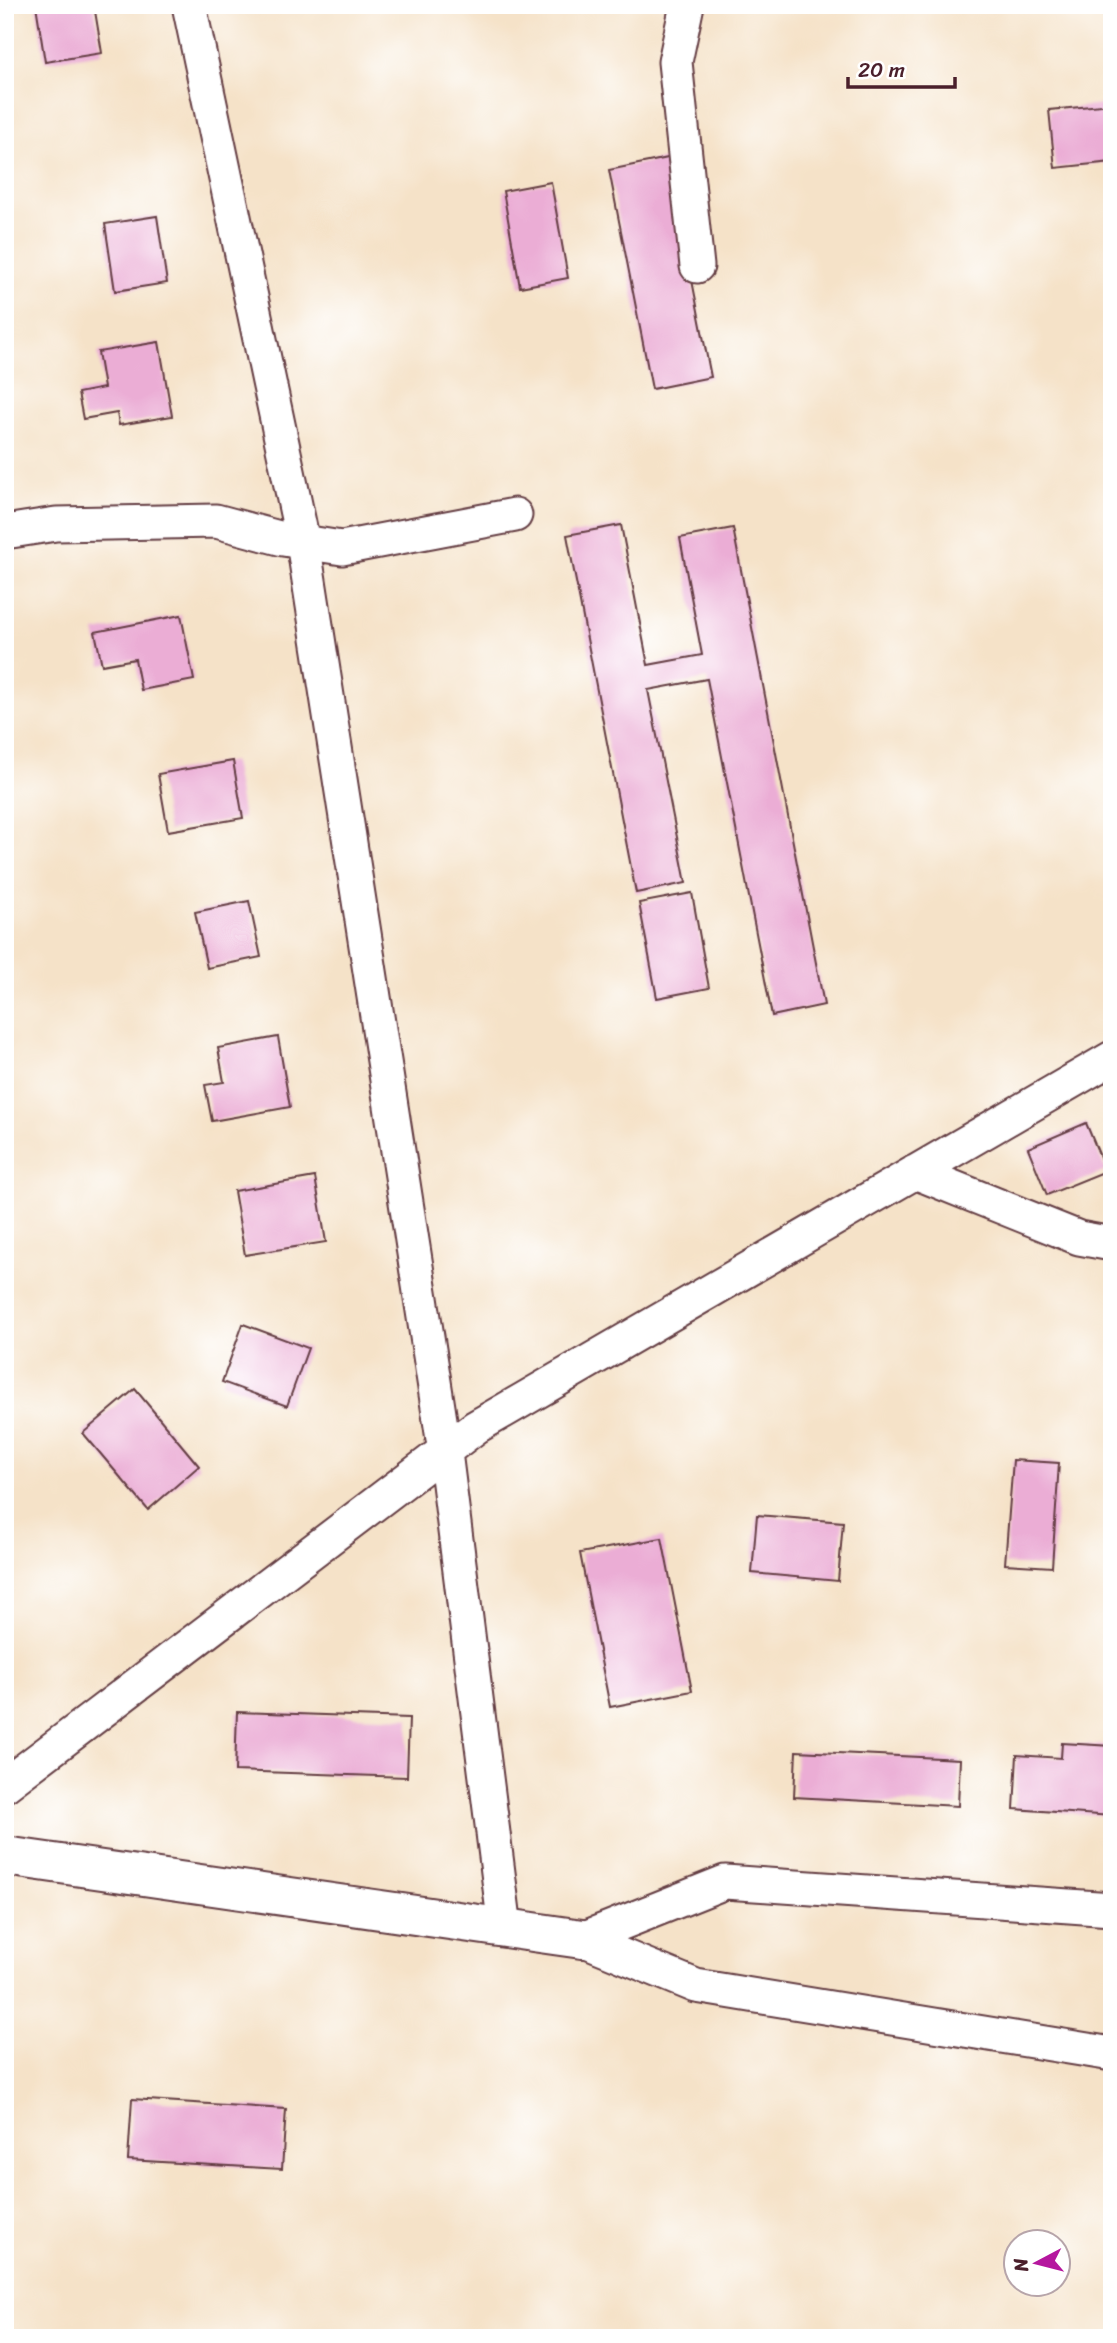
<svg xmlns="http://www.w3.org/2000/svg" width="1117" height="2343" font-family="Sriracha,sans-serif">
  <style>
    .building { fill: #ebadd5 }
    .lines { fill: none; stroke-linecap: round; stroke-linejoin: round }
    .street-casing { stroke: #643c43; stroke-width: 37 }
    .secondary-casing { stroke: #643c43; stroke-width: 42 }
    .street { stroke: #fff; stroke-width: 33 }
    .secondary { stroke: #fff; stroke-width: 38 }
  </style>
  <rect width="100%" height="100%" fill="#fff"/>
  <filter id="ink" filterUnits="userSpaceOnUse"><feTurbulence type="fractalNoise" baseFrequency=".0143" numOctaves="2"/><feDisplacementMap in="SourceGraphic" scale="14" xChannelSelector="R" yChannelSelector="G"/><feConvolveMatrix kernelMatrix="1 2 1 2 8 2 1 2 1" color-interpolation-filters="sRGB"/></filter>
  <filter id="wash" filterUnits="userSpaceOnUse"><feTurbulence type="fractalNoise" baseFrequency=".00686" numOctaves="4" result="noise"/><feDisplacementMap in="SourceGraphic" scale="28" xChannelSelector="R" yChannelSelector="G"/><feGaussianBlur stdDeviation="1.57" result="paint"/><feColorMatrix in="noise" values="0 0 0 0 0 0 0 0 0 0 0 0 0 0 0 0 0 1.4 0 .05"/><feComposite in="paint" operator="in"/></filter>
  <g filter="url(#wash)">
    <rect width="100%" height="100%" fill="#f5e2c8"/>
    <g id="blocks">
      <path class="building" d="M36 5H94L102 53 45 62Z
        M1112 104V162L1055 168 1049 110Z
        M668 158 711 377 652 389 609 170Z
        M551 182 568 278 520 287 503 191Z
        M157 216 167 283 115 291 105 224Z
        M159 342 172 416 119 425 117 413 83 419 78 393 104 388 98 352Z
        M621 525 648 665 702 655 680 538 733 528 824 1005 772 1016 707 679 648 690 686 883 636 893 567 535Z
        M181 615 194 680 141 690 135 659 102 665 95 632Z
        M233 761 243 818 168 831 158 774Z
        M692 893 709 988 657 998 639 903Z
        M249 901 261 957 207 968 195 912Z
        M278 1037 290 1107 212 1121 205 1085 224 1082 218 1048Z
        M1086 1123 1106 1171 1047 1195 1028 1148Z
        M315 1177 326 1242 245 1255 234 1191Z
        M243 1324 308 1348 287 1406 222 1382Z
        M135 1389 199 1466 148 1510 83 1433Z
        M1013 1460 1059 1463 1052 1567 1005 1564Z
        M757 1515 843 1522 838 1581 752 1573Z
        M662 1538 692 1691 610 1707 580 1553Z
        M237 1712 409 1718 407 1777 235 1771Z
        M1062 1743 1112 1746V1816L1014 1809 1017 1755 1061 1758Z
        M796 1751 960 1759 958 1806 794 1797Z
        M132 2099 286 2109 282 2169 128 2160Z"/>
    </g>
  </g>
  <g filter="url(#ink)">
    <use href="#blocks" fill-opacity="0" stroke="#643c43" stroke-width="2"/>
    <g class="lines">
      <defs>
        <path id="street" d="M189 5 303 542 445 1452 505 1928
          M687 5 675 62 697 266
          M5 532 56 524 216 521 283 539 342 548 515 515
          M915 1172 1079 1238 1112 1244
          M5 1785 476 1427 1112 1058
          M582 1939 696 1986 1112 2054
          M582 1939 725 1882 1112 1909"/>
        <path id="secondary" d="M5 1856 582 1939"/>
      </defs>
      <use href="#street" class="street-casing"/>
      <use href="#secondary" class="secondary-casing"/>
      <use href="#street" class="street"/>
      <use href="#secondary" class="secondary"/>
    </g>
  </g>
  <rect width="1117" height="2343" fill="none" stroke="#fff" stroke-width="28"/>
  <g transform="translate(1037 2263) rotate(263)"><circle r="33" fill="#ffffff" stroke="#b7a5aa" stroke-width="2"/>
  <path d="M0-5L12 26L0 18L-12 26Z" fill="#b5179e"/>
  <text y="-10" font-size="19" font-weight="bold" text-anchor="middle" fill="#4a1f2b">N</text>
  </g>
  <path d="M848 77v10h107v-10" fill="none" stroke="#4a1f2b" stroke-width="3.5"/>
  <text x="858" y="77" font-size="21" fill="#4a1f2b" stroke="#ffffff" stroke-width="5" paint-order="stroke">20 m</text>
</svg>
